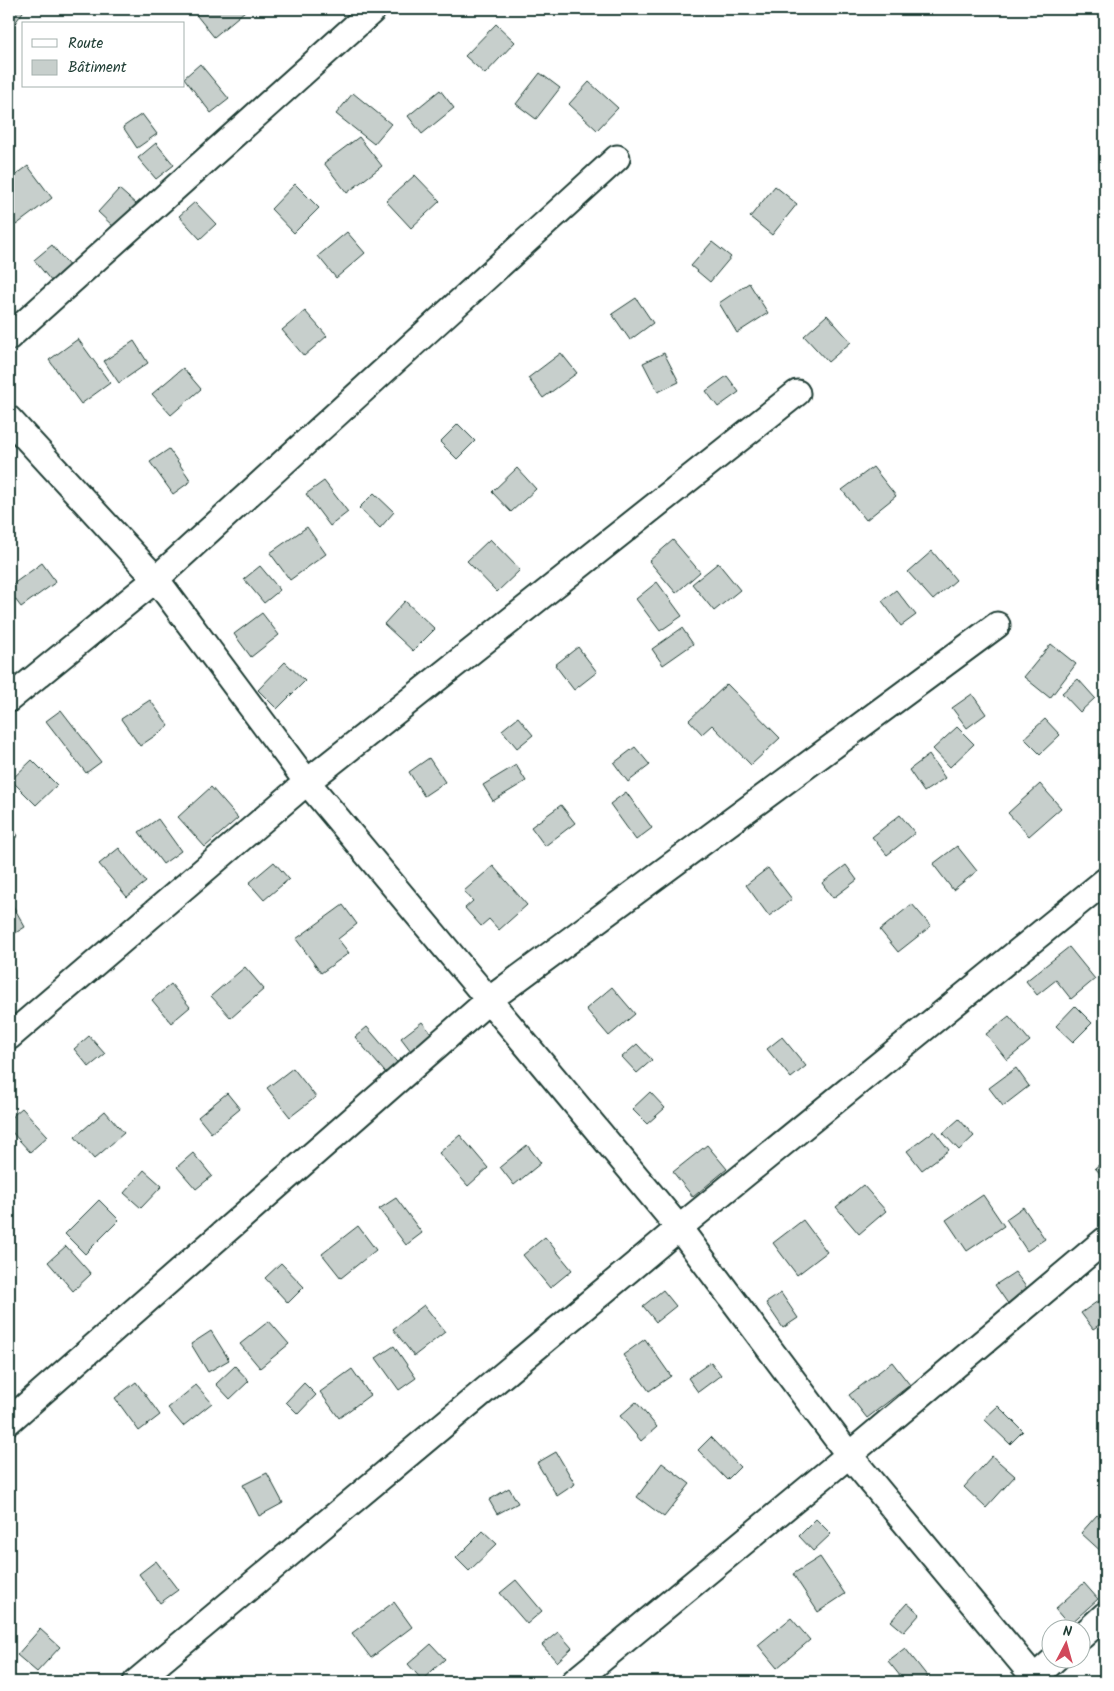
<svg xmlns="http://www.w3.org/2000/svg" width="1114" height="1691" font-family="Kalam,sans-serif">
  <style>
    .building { fill: #c7cfcc; stroke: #1f3d34 }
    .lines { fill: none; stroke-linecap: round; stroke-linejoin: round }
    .minor-casing { stroke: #1f3d34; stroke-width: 29 }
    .minor { stroke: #fff; stroke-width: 25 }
  </style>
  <rect width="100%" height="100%" fill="#fff"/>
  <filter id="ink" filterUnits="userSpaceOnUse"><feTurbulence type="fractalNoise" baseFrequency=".02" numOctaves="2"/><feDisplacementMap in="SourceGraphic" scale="10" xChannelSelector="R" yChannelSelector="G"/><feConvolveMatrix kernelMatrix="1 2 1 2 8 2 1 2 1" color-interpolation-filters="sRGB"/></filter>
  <g filter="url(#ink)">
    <path class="building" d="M9 9H25L10 30 9 29Z
      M195 9H243L245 11 214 37 193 11Z
      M496 24 515 42 485 74 465 56Z
      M200 64 229 99 211 113 184 78Z
      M540 73 560 88 536 119 516 104Z
      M589 82 618 108 597 130 569 104Z
      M440 90 454 108 422 134 408 116Z
      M353 93 391 124 374 144 336 114Z
      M142 114 157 134 137 148 123 127Z
      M359 137 382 166 347 193 324 163Z
      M156 143 174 165 156 179 138 158Z
      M28 166 52 198 16 225 9 215V180Z
      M415 175 440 201 411 228 386 201Z
      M295 184 319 208 294 233 271 209Z
      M775 186 797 204 772 235 750 217Z
      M119 189 136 204 114 227 98 212Z
      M195 202 216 224 200 239 179 216Z
      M347 232 365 253 336 278 318 256Z
      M712 242 731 257 710 282 691 266Z
      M52 245 70 267 52 282 34 260Z
      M749 283 768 313 737 333 719 303Z
      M636 298 653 323 630 340 612 314Z
      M305 311 327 336 304 356 282 330Z
      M827 315 851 342 828 362 804 336Z
      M78 339 110 383 81 404 49 360Z
      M134 341 148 363 119 383 104 361Z
      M561 353 577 373 543 398 528 378Z
      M664 353 679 382 658 392 643 363Z
      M183 368 201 389 171 415 152 394Z
      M727 376 739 392 718 407 706 391Z
      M458 424 475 441 457 459 440 442Z
      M169 449 191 481 173 494 150 462Z
      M873 467 896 496 866 520 842 490Z
      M517 468 536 489 511 512 492 492Z
      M324 481 348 512 330 526 306 494Z
      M374 493 394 512 380 528 359 508Z
      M307 527 326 554 290 580 270 553Z
      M490 539 520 570 497 592 467 561Z
      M673 540 700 572 676 593 649 561Z
      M932 551 956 580 933 600 908 572Z
      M42 563 56 582 21 607 9 591V587Z
      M718 563 740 590 714 611 692 584Z
      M260 566 280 590 264 603 244 579Z
      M657 582 682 616 660 631 636 599Z
      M896 590 916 615 901 626 882 601Z
      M405 601 435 629 413 651 384 624Z
      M262 613 279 635 251 657 234 634Z
      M682 628 693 644 663 665 652 649Z
      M1051 644 1076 664 1050 698 1024 677Z
      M578 647 597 672 574 690 555 665Z
      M285 662 305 681 277 709 258 690Z
      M1078 679 1095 698 1080 712 1062 693Z
      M727 684 780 738 751 765 712 725 702 734 689 720Z
      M972 694 986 714 967 728 952 708Z
      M150 700 169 726 140 746 121 719Z
      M61 710 101 762 86 773 46 721Z
      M518 717 533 735 517 748 502 730Z
      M1045 719 1060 735 1040 754 1024 738Z
      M957 727 974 744 950 767 933 749Z
      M635 747 650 765 628 782 614 763Z
      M929 755 945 778 924 792 909 770Z
      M429 758 445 782 424 796 409 772Z
      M32 760 57 785 36 805 11 780Z
      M516 765 526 781 493 801 483 785Z
      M1040 784 1061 808 1029 836 1008 813Z
      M211 787 238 818 205 847 178 817Z
      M626 792 652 828 636 840 610 804Z
      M561 805 575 823 545 846 531 827Z
      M900 815 915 833 887 855 872 837Z
      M158 819 181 851 163 864 139 832Z
      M9 822 18 836 9 842Z
      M957 846 977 871 953 890 933 864Z
      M119 848 146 882 127 897 99 864Z
      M274 862 289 879 264 900 249 883Z
      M846 865 857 880 833 898 822 883Z
      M493 866 527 905 499 930 489 919 481 926 465 908 473 901 464 891Z
      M768 868 792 899 769 916 746 885Z
      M12 904 25 927 9 937V906Z
      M912 904 931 926 898 952 880 930Z
      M343 905 357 924 338 939 349 953 321 973 296 939Z
      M1069 947 1095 979 1071 999 1056 980 1037 995 1026 981Z
      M245 967 264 989 231 1018 211 996Z
      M171 984 190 1007 171 1023 152 1000Z
      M612 987 635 1014 609 1036 586 1009Z
      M1075 1006 1092 1023 1073 1042 1056 1026Z
      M1009 1016 1030 1041 1007 1060 986 1034Z
      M422 1022 435 1038 414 1055 401 1038Z
      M367 1027 401 1067 390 1078 355 1037Z
      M89 1036 105 1054 89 1067 74 1049Z
      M782 1037 806 1066 791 1078 767 1049Z
      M637 1044 652 1060 637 1073 622 1057Z
      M293 1068 316 1097 290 1117 267 1088Z
      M1016 1068 1029 1086 1003 1106 989 1088Z
      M650 1092 665 1108 647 1124 632 1109Z
      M227 1093 240 1109 211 1133 198 1117Z
      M22 1108 48 1136 30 1152 9 1129V1119Z
      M105 1111 124 1133 94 1159 75 1137Z
      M959 1119 974 1136 959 1150 943 1133Z
      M934 1131 949 1150 922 1170 907 1151Z
      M460 1135 488 1168 468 1186 439 1153Z
      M527 1145 541 1163 514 1185 500 1167Z
      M707 1145 727 1169 693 1197 673 1172Z
      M193 1153 212 1176 196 1189 177 1167Z
      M1105 1160V1179L1095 1168Z
      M144 1170 162 1186 141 1208 124 1193Z
      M863 1185 886 1211 859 1234 836 1207Z
      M983 1195 1004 1226 967 1251 946 1220Z
      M396 1198 422 1233 406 1245 379 1209Z
      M99 1200 119 1220 85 1254 65 1234Z
      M1023 1207 1045 1239 1027 1251 1006 1219Z
      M803 1220 827 1252 797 1275 773 1243Z
      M358 1226 376 1250 341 1278 322 1254Z
      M545 1237 572 1270 550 1288 523 1255Z
      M66 1246 91 1274 73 1291 48 1262Z
      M281 1263 304 1287 288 1303 265 1278Z
      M1015 1272 1029 1291 1009 1305 995 1285Z
      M663 1290 676 1306 656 1322 643 1306Z
      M781 1293 798 1318 783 1328 766 1303Z
      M1098 1301 1105 1311V1321L1093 1329 1081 1313Z
      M424 1305 445 1332 414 1356 393 1329Z
      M269 1321 289 1344 260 1368 240 1344Z
      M211 1331 229 1360 208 1372 191 1344Z
      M645 1339 671 1376 649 1391 623 1355Z
      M394 1346 416 1378 399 1390 376 1358Z
      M711 1362 721 1375 698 1392 688 1378Z
      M892 1362 910 1385 867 1418 849 1395Z
      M235 1366 249 1381 230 1399 216 1384Z
      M352 1369 370 1395 339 1418 320 1392Z
      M136 1382 160 1415 139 1431 115 1398Z
      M304 1383 316 1395 298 1414 286 1402Z
      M196 1385 212 1403 183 1426 168 1408Z
      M636 1402 657 1427 641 1441 620 1416Z
      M998 1406 1023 1431 1010 1444 984 1419Z
      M711 1437 740 1467 727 1480 698 1450Z
      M556 1452 575 1484 557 1496 537 1463Z
      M992 1456 1015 1476 986 1508 964 1487Z
      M662 1463 690 1484 664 1517 637 1497Z
      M267 1473 283 1503 259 1516 243 1485Z
      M509 1488 518 1503 497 1514 489 1500Z
      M1097 1515 1105 1522V1555L1081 1533Z
      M816 1519 831 1534 813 1551 799 1536Z
      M483 1531 497 1544 469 1571 456 1558Z
      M820 1557 845 1594 818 1612 793 1574Z
      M156 1561 178 1590 160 1603 139 1574Z
      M516 1580 542 1611 527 1624 500 1593Z
      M1084 1583 1098 1599 1069 1625 1055 1609Z
      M394 1602 412 1627 371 1658 352 1633Z
      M907 1603 920 1614 904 1632 891 1621Z
      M791 1618 810 1640 777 1668 758 1645Z
      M40 1629 60 1647 37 1672 17 1655Z
      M558 1632 572 1648 557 1662 542 1645Z
      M431 1644 445 1659 422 1680 408 1664Z
      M905 1648 928 1677 921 1682H905L888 1661Z"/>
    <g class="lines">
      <defs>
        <path id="minor" d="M9 337 372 11
          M9 419 156 579 307 782 679 1228 849 1455 1038 1682
          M9 699 156 579 617 158
          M9 1037 307 782 797 393
          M9 1421 489 1000 997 625
          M1082 1636 1105 1615
          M1034 1678 1056 1658
          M136 1682 679 1228 1105 881
          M574 1682 849 1455 1105 1240"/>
      </defs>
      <use href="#minor" class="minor-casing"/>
      <use href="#minor" class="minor"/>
    </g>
  </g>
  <rect width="1114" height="1691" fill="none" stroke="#fff" stroke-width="30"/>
  <rect x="15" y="15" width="1084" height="1661" fill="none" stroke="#1f3d34" stroke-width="2" filter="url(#ink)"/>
  <rect x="22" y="22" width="162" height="65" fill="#ffffff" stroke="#a5b1ae"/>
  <rect x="32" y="39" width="25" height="8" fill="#ffffff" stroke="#a5b1ae"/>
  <text x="68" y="48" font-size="15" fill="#1f3d34">Route</text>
  <rect x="32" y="60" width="25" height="15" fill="#c7cfcc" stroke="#a5b1ae"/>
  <text x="68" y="72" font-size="15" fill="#1f3d34">Bâtiment</text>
  <g transform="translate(1066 1644) rotate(6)"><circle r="24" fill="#ffffff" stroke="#a5b1ae"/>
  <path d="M0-4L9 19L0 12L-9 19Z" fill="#d1495b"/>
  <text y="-8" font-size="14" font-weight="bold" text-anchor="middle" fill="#1f3d34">N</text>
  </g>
</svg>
